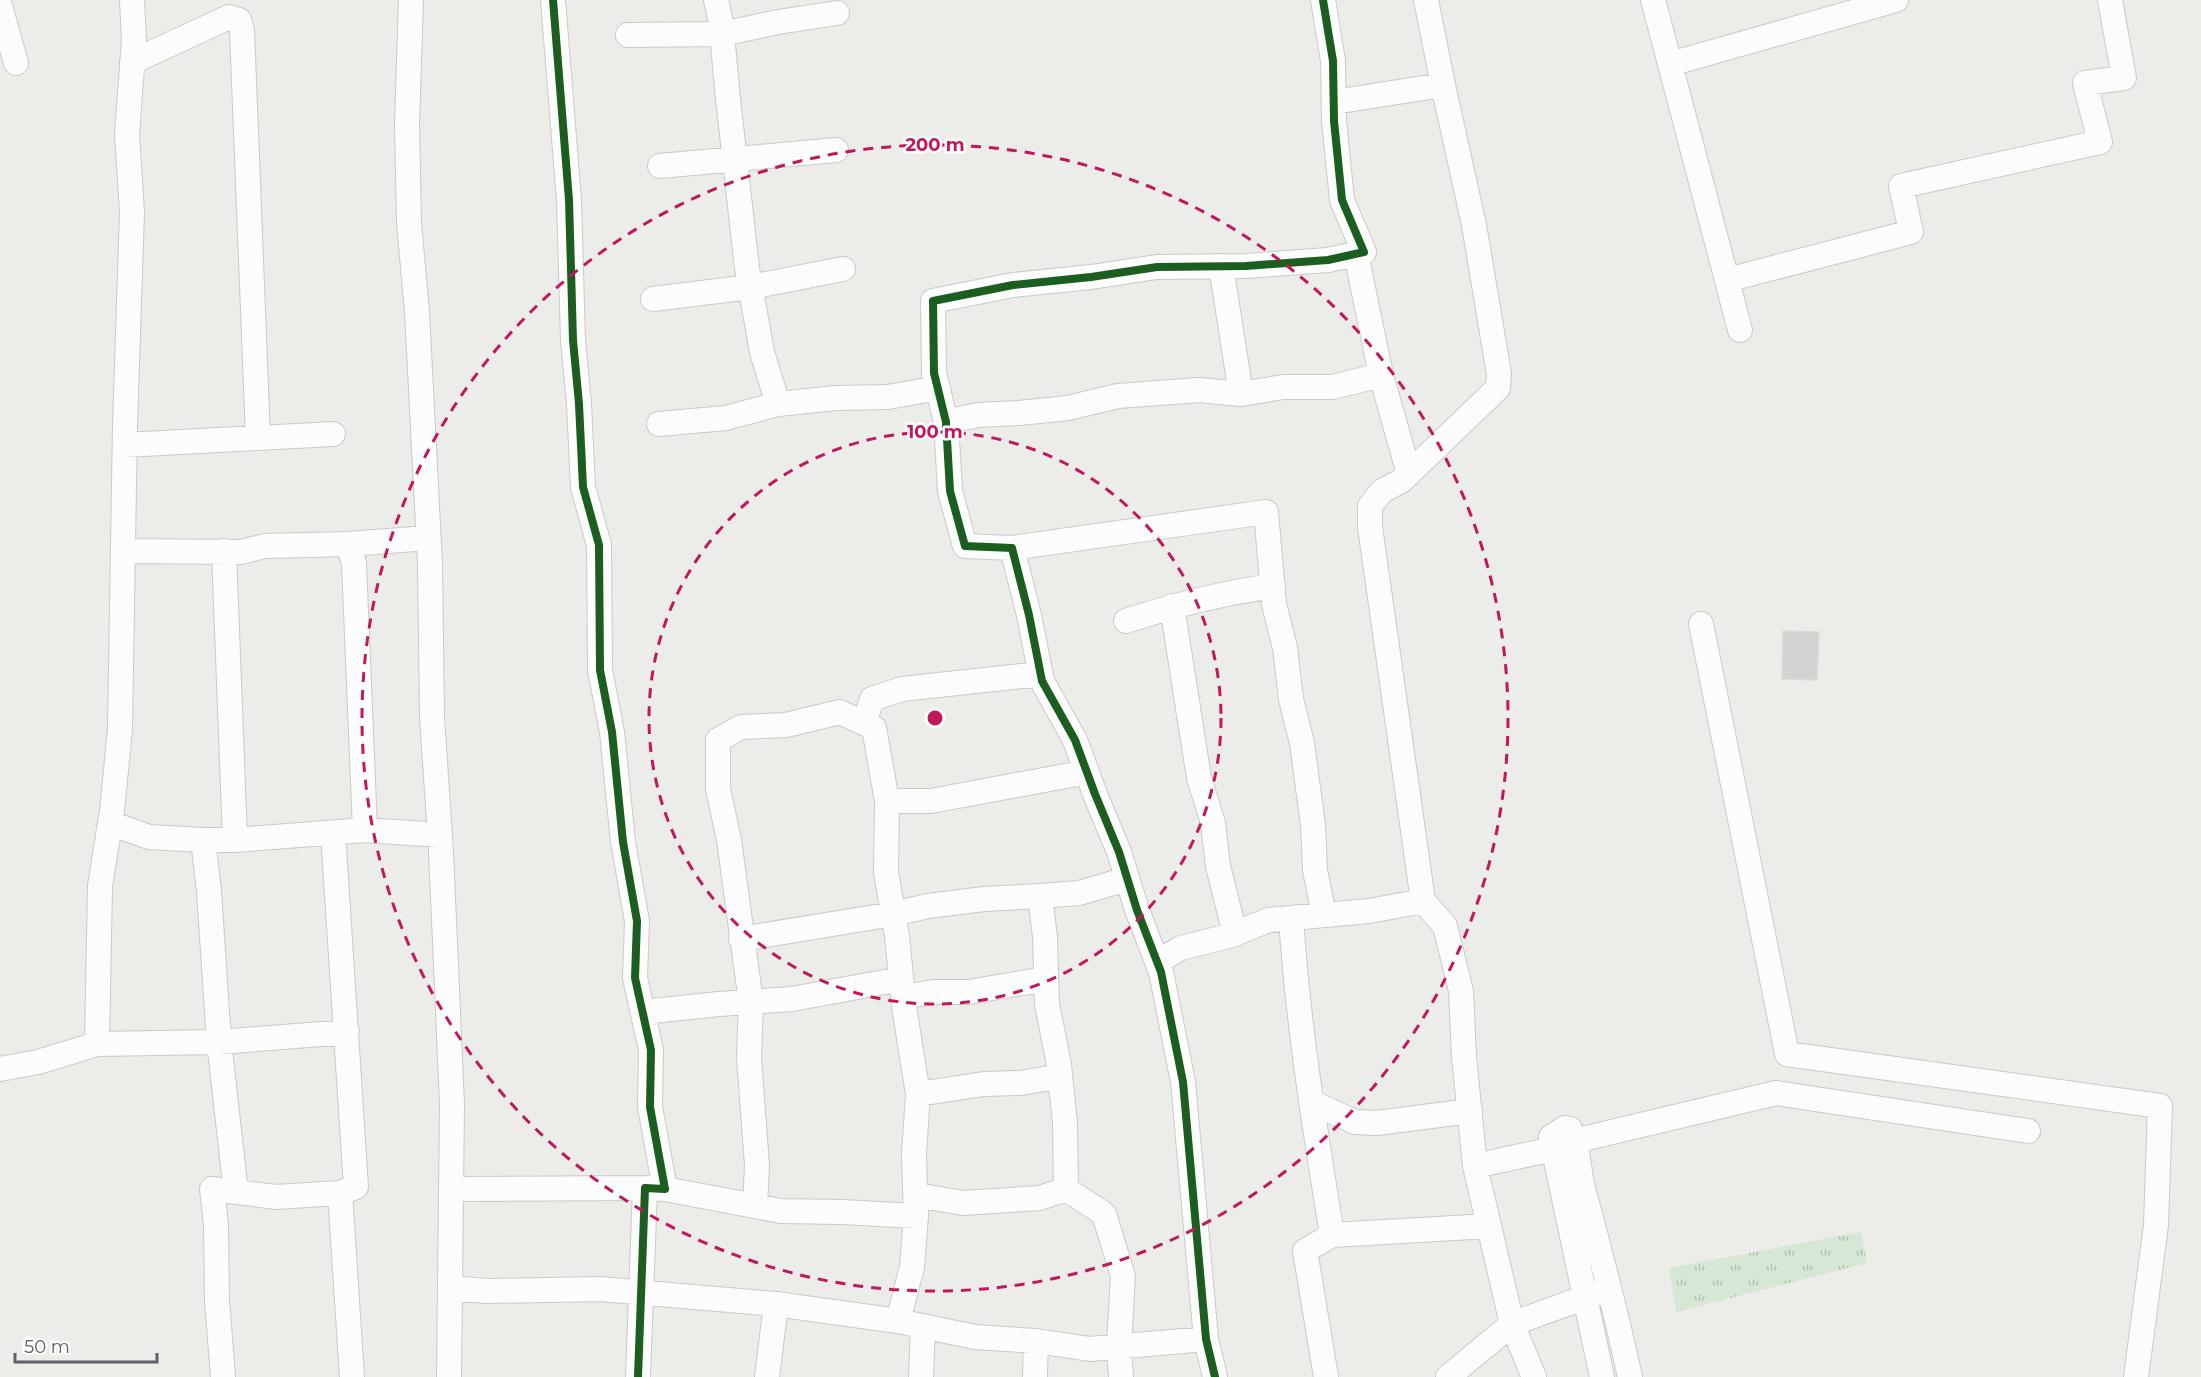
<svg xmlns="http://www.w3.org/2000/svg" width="2201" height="1377" font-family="Montserrat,sans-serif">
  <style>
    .grass { fill: url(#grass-tufts) }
    .building { fill: #d3d3d1; stroke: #dcdbd7; stroke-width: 1.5 }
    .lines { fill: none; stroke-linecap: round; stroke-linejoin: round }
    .minor-casing { stroke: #cacac9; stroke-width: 26 }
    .minor { stroke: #fcfcfc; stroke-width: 24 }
    .cycleway-casing { stroke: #fff; stroke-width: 11 }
    .cycleway { stroke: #1b5e20; stroke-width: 8 }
    .ring { fill: none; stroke: #c2185b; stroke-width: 3; stroke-dasharray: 10 8 }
    .centre { fill: #c2185b; stroke: #fff; stroke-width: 3 }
    .ring-label { font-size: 18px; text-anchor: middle; font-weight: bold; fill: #c2185b; stroke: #fff; stroke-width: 5; stroke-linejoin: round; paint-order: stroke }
  </style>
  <defs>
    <pattern id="grass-tufts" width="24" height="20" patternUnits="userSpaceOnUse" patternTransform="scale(1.5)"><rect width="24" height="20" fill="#d7e7d6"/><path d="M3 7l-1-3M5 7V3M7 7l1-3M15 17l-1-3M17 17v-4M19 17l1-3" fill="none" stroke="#b2bfb1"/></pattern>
  </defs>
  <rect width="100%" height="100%" fill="#ecece8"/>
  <path class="grass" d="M1861 1232 1867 1263 1676 1312 1669 1268Z"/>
  <path class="building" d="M1783 631 1819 632 1817 680 1782 679Z"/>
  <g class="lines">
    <defs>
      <path id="minor" d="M411 0 407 124 409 223 417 312 430 564 432 717 441 851 452 1104 449 1377
        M553 0 569 200 573 340 579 404 583 487 599 545 600 670 612 732 623 842 637 921 635 978 651 1050 650 1107 665 1189 645 1188 638 1377
        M716 0 721 23 728 99 747 268 762 352 778 404
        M1426 0 1443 85
        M1653 0 1670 64
        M0 6 16 63
        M628 35 722 34 778 22 837 13
        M132 62 229 17 239 20 242 30 258 438
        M1334 102 1443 85 1474 225 1499 374 1498 388 1401 481 1382 491 1370 506V527L1423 901
        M660 166 836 150
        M1356 254 1381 375 1409 474
        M1221 266 1241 394
        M1727 280 1911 232 1901 186 2100 142 2085 83 2124 78 2110 0
        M653 299 750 287 843 269
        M1740 330 1670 64 1896 0
        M946 422 978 415 1019 413 1068 408 1118 396 1199 390 1241 394 1283 387H1333L1381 375
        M659 424 726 418 778 404 836 398 888 397 938 388
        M125 445 333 434
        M348 544 354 563 365 830
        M1012 548 1266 512 1274 604 1285 648 1291 699 1302 743 1313 825 1315 870 1324 915
        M124 551 241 552 265 546 348 544 428 538
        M224 551 235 840
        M1172 606 1199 778 1213 823 1218 866 1235 934
        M1126 621C1174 605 1223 593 1273 586
        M1701 624 1787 1054 2160 1106 2156 1225 2136 1377
        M864 723 872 699 902 689 1040 674
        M887 801H931L1087 772
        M110 823 149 837 203 840
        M333 833 356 1187 340 1193
        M1040 896 1079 893 1127 879
        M1291 918C1298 1025 1315 1130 1332 1235
        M741 939 893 914 928 906 984 899 1040 896 1045 937 1047 1004 1059 1065 1065 1123 1066 1189 1040 1198 963 1203 916 1195
        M1157 962 1181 948 1229 936 1269 920 1369 911 1423 901 1445 926 1461 991 1464 1057 1475 1166 1512 1324 1534 1377
        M903 997 933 992H968L1046 979
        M643 1012 719 1004 792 999 901 979
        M97 1044 219 1042 347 1032
        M0 1069 38 1062 97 1044 100 886 112 811 120 729 125 424 132 212 127 134 134 40 132 0
        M918 1094 984 1084 1021 1083 1060 1076
        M1311 1102 1355 1122 1377 1123 1470 1111
        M1574 1141 1776 1093 2028 1131
        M1475 1166 1553 1149
        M452 1189 645 1188
        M665 1189 781 1211 843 1212 916 1216
        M1066 1189 1104 1214 1123 1276 1119 1346 1121 1377
        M236 1192 219 1042 209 891 203 840H235L365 830 440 835
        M755 1206 757 1165 749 1058 751 1002 729 840 718 789V740L741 727 786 725 840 712 874 728 887 801 886 872 897 936 904 1007 918 1094 914 1154 916 1216 912 1267 898 1321
        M450 1288 487 1291 600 1289 776 1304
        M223 1377 217 1300 216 1225 212 1189 276 1197 340 1193 352 1377
        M767 1377 776 1304 898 1321 975 1337 1036 1341 1090 1349 1206 1339
        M921 1377 923 1326
        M1035 1377 1036 1341
        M1215 1377 1206 1339 1183 1082 1161 972 1137 910 1119 852 1095 794 1075 740 1042 681 1029 615 1012 548 965 546 950 491 946 422 934 373 933 301 1013 285 1091 277 1157 267 1246 266 1328 260 1364 252 1342 200 1334 121 1333 61 1323 0
        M1326 1377 1305 1251 1332 1235 1489 1226
        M1448 1377 1512 1324 1599 1292
        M1602 1377 1551 1137 1565 1128 1570 1129C1579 1147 1578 1169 1583 1188 1600 1251 1616 1313 1630 1377"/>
    </defs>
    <use href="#minor" class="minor-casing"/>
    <use href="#minor" class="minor"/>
    <defs>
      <path id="cycleway" d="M553 0 569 200 573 340 579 404 583 487 599 545 600 670 612 732 623 842 637 921 635 978 651 1050 650 1107 665 1189 645 1188 638 1377
        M1215 1377 1206 1339 1183 1082 1161 972 1137 910 1119 852 1095 794 1075 740 1042 681 1029 615 1012 548 965 546 950 491 946 422 934 373 933 301 1013 285 1091 277 1157 267 1246 266 1328 260 1364 252 1342 200 1334 121 1333 61 1323 0"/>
    </defs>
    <use href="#cycleway" class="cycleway-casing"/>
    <use href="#cycleway" class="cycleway"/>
  </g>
  <g class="ring">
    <circle cx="935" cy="718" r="286"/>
    <circle cx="935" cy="718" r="573"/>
  </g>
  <circle cx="935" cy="718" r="9" class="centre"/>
  <g class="ring-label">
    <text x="935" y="151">200 m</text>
    <text x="935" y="438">100 m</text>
  </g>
  <path d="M15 1353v9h142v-9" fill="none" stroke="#5e6165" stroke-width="3"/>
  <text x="24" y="1353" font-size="18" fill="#5e6165" stroke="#ffffff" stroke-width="4.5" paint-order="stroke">50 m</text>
</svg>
